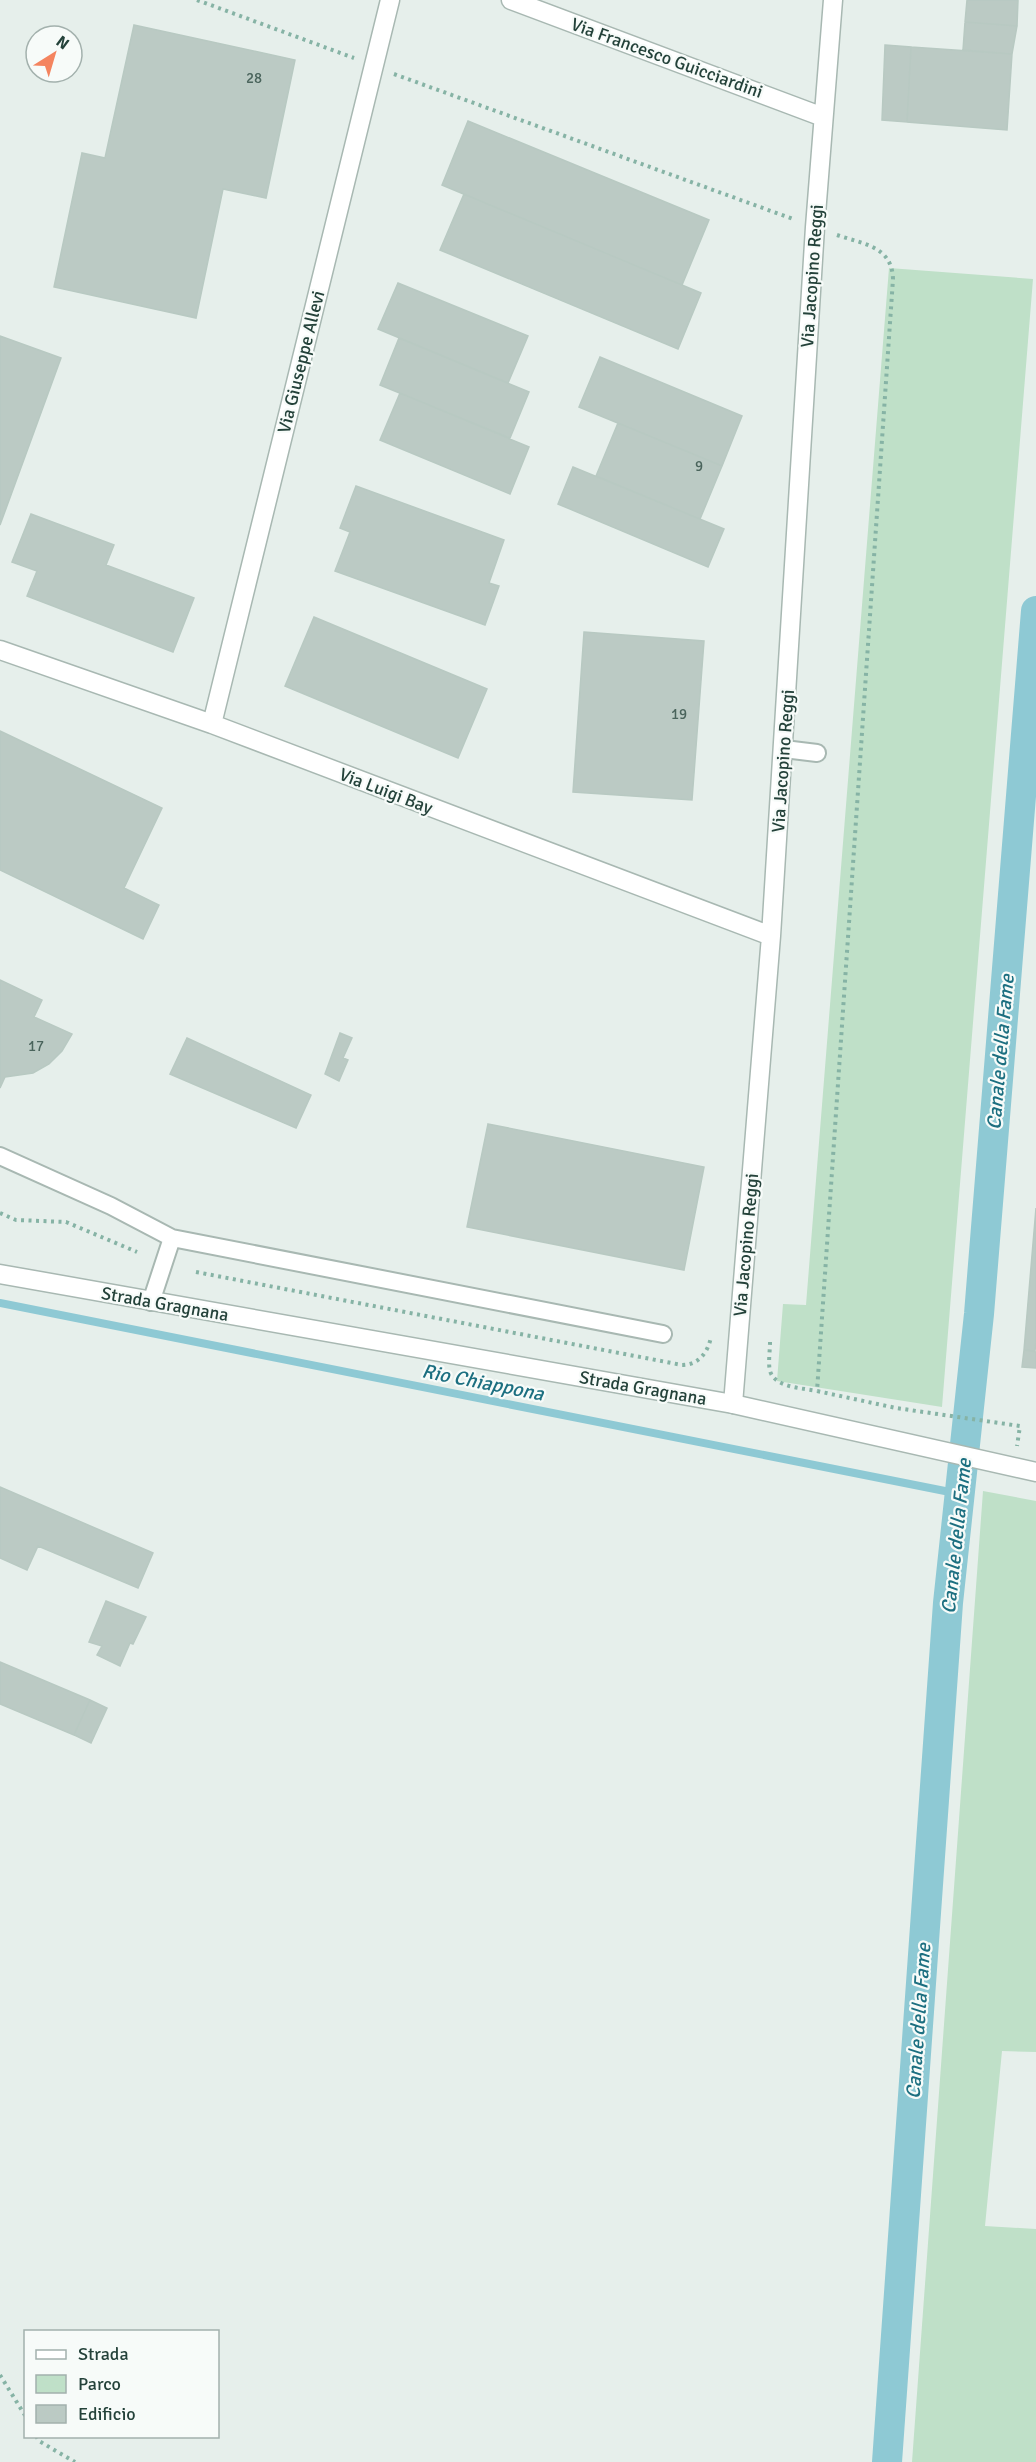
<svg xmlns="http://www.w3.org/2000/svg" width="1036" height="2462" font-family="Signika,sans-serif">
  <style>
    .green { fill: #bfe0c8 }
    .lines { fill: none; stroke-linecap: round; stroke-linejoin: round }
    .stream { stroke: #8ec9d4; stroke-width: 8 }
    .canal { stroke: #8ec9d4; stroke-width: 30 }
    .building { fill: #bbcac4; stroke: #b8c9c2; stroke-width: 1.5 }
    .service-casing { stroke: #a8b8b2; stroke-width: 20 }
    .minor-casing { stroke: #a8b8b2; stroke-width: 21 }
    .tertiary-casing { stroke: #a8b8b2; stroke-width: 21 }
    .path { stroke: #86b3a5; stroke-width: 4; stroke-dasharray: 3 4.5; stroke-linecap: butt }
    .service { stroke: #fff; stroke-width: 16 }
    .minor { stroke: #fff; stroke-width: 18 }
    .tertiary { stroke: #fff; stroke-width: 18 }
    .labels { text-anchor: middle; stroke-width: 4.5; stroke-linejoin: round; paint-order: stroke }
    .number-label { font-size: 15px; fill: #4a645c }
    .street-label { font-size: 18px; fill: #24423a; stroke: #f7fbf9 }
    .water-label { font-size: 20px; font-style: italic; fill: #1c6f80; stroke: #f7fbf9 }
  </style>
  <rect width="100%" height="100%" fill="#e6efeb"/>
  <path class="green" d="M889 268 1033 279 942 1407 777 1381 783 1304 806 1305Z
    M983 1491 1036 1501V2052L1002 2051 985 2226 1036 2229V2462H912Z"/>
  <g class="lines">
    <path class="stream" d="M0 1303 960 1494"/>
    <path class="canal" d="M887 2462 948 1603 979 1314 1036 611"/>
  </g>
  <path class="building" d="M967 0H1018L1017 26 965 22Z
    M965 22 1017 26 1012 54 963 50Z
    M134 25 295 60 266 198 223 189 196 318 54 287 82 153 105 158Z
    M885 45 911 47 907 122 882 120Z
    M911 47 1012 54 1007 130 907 122Z
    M468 121 709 220 682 285 442 185Z
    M464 194 701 293 678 349 440 250Z
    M398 283 528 336 508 383 378 329Z
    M0 336 61 358 0 525Z
    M399 338 529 392 510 438 380 385Z
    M600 357 742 416 722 466 579 407Z
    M400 393 529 447 510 494 380 440Z
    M618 423 722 466 700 519 596 476Z
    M573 467 724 529 708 567 558 504Z
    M356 486 504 540 489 583 499 586 485 625 335 571 350 532 340 528Z
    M31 514 114 545 106 565 194 598 173 652 27 596 37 571 12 562Z
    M314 617 487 689 458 758 285 686Z
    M584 632 704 641 692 800 573 792Z
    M0 731 162 808 124 888 159 905 143 939 0 870Z
    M0 980 42 1000 34 1017 72 1034 62 1051 49 1064 33 1073 5 1077 0 1088Z
    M340 1033 352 1038 343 1058 348 1060 339 1081 325 1074Z
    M187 1038 311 1095 296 1128 170 1074Z
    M488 1124 704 1167 684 1270 467 1227Z
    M1036 1208V1341L1035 1351 1024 1350Z
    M1024 1350 1036 1352V1368L1022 1367Z
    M0 1487 153 1553 138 1588 38 1546 27 1570 0 1558Z
    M106 1601 146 1617 133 1644 130 1643 120 1666 97 1655 102 1646 89 1642Z
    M0 1662 90 1700 74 1735 0 1704Z
    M90 1700 107 1708 91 1743 74 1735Z"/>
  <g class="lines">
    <defs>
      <path id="service" d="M784 749 817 753
        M0 1156 111 1206 172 1238 663 1334
        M151 1302 172 1238"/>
      <path id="minor" d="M511 0 823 117
        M0 650 212 724 771 936
        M212 724 390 0
        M733 1404 771 936 815 227 833 0"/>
      <path id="tertiary" d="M0 1274 733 1404 1036 1472"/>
    </defs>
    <use href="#service" class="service-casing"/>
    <use href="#minor" class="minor-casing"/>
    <use href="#tertiary" class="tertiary-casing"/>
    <path class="path" d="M197 0 354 58
      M394 74 793 219
      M837 235C863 244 892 246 893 279L817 1391 896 1408 1020 1426 1017 1446
      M0 1213 16 1220 66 1222 137 1252
      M196 1272 682 1365C699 1365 708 1352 711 1337
      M770 1342C770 1351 768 1363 770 1371 775 1388 803 1388 817 1391
      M0 2375 26 2417
      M36 2436 39 2441 75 2462"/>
    <use href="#service" class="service"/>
    <use href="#minor" class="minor"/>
    <use href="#tertiary" class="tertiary"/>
  </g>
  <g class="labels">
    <g class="number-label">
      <text x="254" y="83">28</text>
      <text x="699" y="471">9</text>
      <text x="679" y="719">19</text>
      <text x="36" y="1051">17</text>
    </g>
    <g class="street-label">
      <text transform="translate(667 58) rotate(20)" y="6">Via Francesco Guicciardini</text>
      <text transform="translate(812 276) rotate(-86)" y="6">Via Jacopino Reggi</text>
      <text transform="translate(301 362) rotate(-76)" y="6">Via Giuseppe Allevi</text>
      <text transform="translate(783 761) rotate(-86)" y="6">Via Jacopino Reggi</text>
      <text transform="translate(386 791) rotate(21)" y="6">Via Luigi Bay</text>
      <text transform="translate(746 1245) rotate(-85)" y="6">Via Jacopino Reggi</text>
      <text transform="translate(165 1304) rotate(10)" y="6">Strada Gragnana</text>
      <text transform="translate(643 1388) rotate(10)" y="6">Strada Gragnana</text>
    </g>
    <g class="water-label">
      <text transform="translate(1000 1052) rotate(-85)" y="7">Canale della Fame</text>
      <text transform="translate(483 1382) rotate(11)" y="7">Rio Chiappona</text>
      <text transform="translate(956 1536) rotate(-84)" y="7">Canale della Fame</text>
      <text transform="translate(918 2021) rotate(-86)" y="7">Canale della Fame</text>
    </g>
  </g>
  <rect x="24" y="2330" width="195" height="108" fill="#f7fbf9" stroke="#a3b1ad" stroke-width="1.5"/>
  <rect x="36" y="2350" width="30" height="9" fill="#ffffff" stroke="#a3b1ad" stroke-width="1.5"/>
  <text x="78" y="2360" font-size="18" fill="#24423a">Strada</text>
  <rect x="36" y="2375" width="30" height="18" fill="#bfe0c8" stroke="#a3b1ad" stroke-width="1.5"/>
  <text x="78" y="2390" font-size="18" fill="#24423a">Parco</text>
  <rect x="36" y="2405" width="30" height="18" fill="#bbcac4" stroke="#a3b1ad" stroke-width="1.5"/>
  <text x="78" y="2420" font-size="18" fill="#24423a">Edificio</text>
  <g transform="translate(54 54) rotate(37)"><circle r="28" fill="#f7fbf9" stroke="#a3b1ad" stroke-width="1.5"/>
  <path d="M0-4.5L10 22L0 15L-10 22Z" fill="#f4845f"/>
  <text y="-9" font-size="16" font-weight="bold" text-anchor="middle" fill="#24423a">N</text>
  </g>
</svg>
